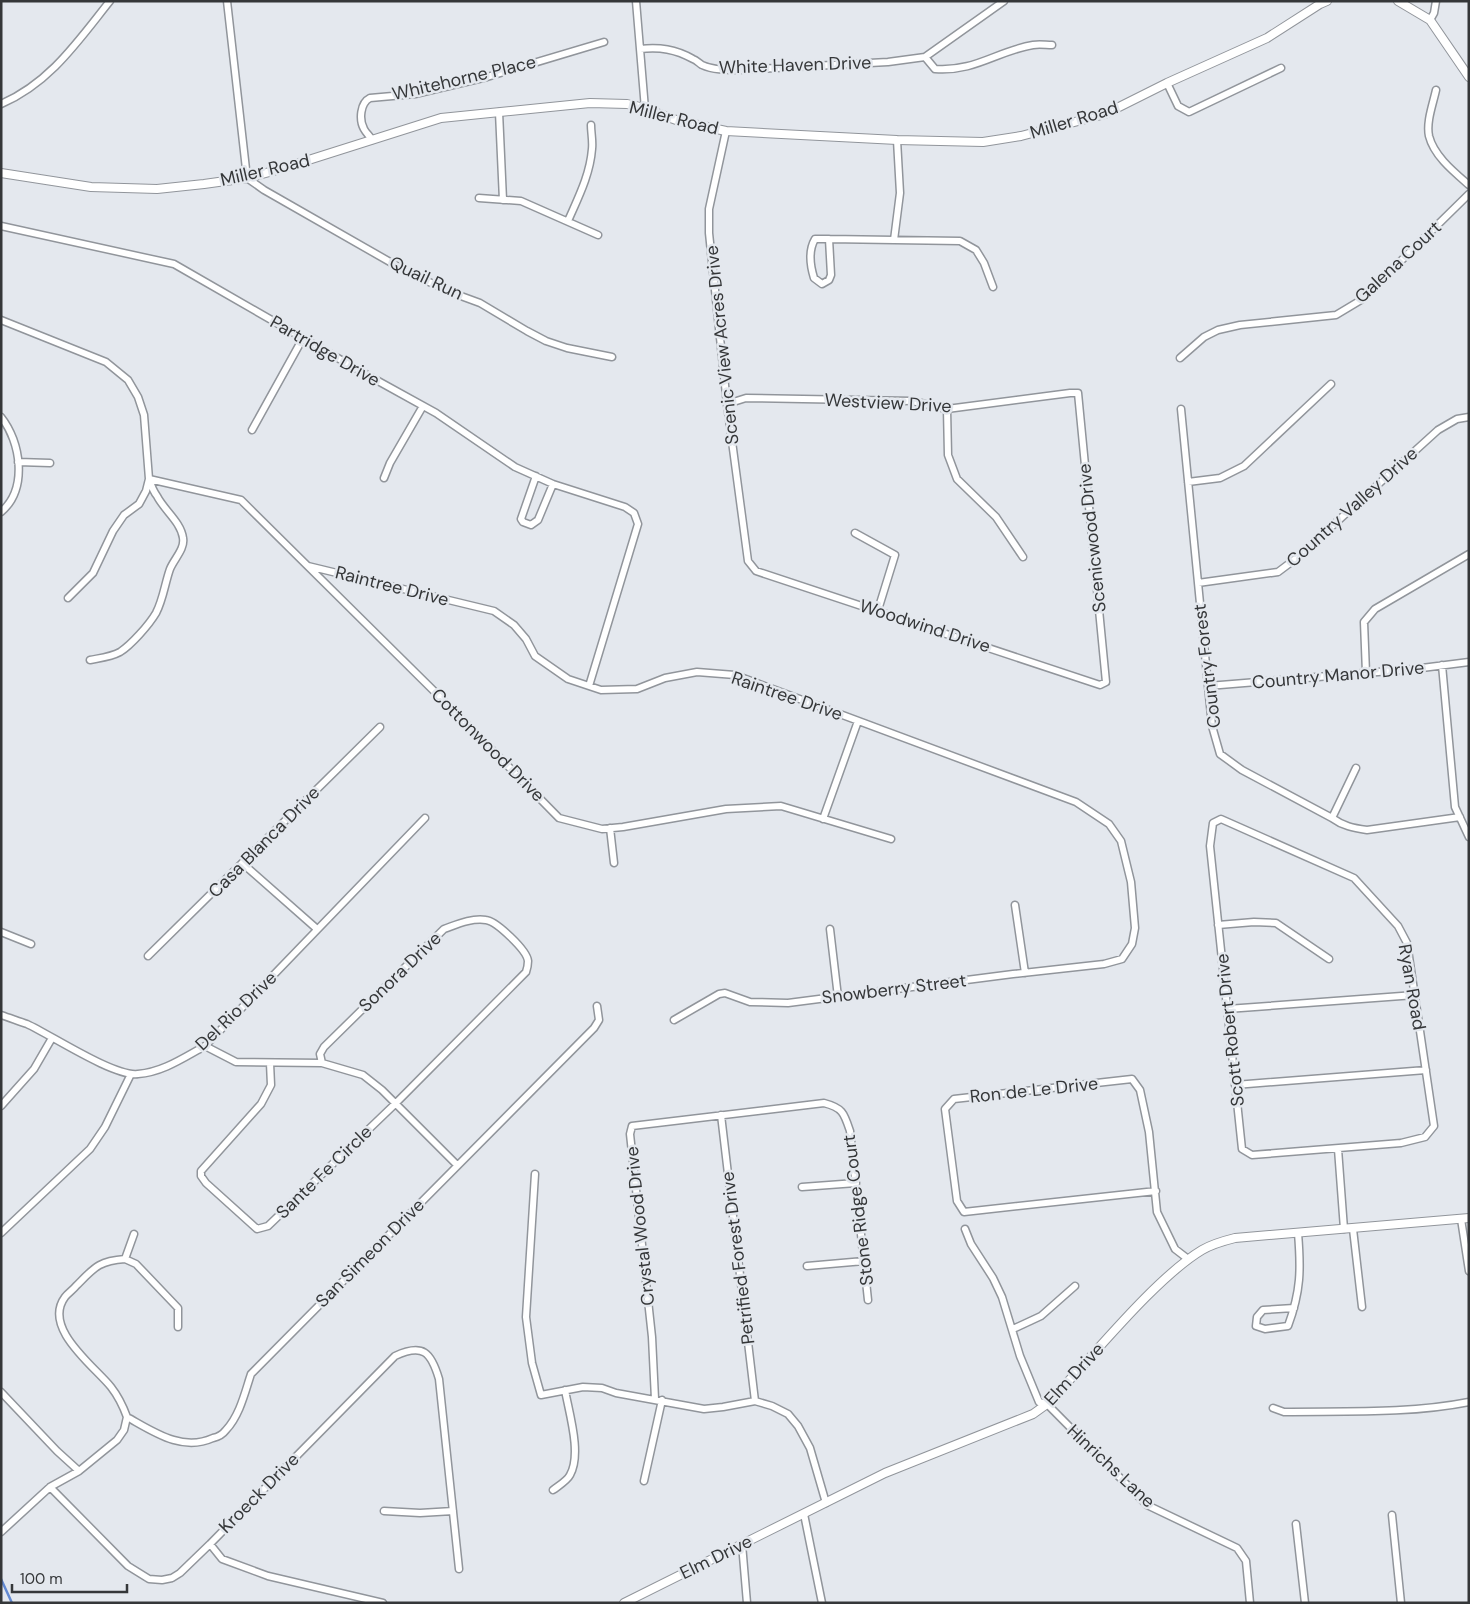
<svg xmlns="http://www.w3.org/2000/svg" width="1470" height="1604" font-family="'DM Sans',sans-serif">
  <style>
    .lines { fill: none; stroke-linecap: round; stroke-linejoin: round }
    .stream { stroke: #6289d2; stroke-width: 2.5 }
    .minor-casing { stroke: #91959b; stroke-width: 9 }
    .tertiary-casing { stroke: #91959b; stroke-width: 10 }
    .minor { stroke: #fff; stroke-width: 6 }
    .tertiary { stroke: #fff; stroke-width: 8 }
    .labels { text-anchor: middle; stroke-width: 5; stroke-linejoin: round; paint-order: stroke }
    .street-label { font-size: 18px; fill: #353739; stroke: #e4e8ee }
  </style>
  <rect width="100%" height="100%" fill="#e4e8ee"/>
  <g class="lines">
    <path class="stream" d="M1 1579 12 1603"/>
    <defs>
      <path id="minor" d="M227 1 247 178 264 190 404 270 450 292 480 303 527 331 546 341 567 348 612 357
        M636 1 645 109
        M1430 20 1434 13 1436 1
        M640 49C660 47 675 49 693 59 696 60 699 63 702 65 713 70 726 70 737 70L888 62 925 57 1004 1
        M925 57 935 69C975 72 997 51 1033 45 1039 44 1046 45 1052 45
        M1167 83 1178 106 1189 112 1281 68
        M1436 90C1433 104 1426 122 1429 136 1434 156 1454 172 1469 185
        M1 104C50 83 78 41 110 1
        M499 112 503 200
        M726 131 709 209V233L727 404 748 561 756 571 1100 685 1106 682 1078 393H1070L947 409 912 401 746 398 727 404
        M372 140C370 136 366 133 364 129 359 120 360 103 370 98L415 94 487 77 604 42
        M479 198 521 201 598 235
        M568 221C578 198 590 175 592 149 593 141 591 133 591 125
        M1 226 174 264 369 376 436 413 515 467 553 484 625 507 634 513 638 524 589 686
        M829 239 831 275 829 280 822 284 814 278C810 265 808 251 815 239H829L960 241 976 250 984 263 993 287
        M894 240 900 193 897 140
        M1 320 106 362 128 380 138 397 144 415 149 479 146 491 139 504 124 515 113 531 93 573 68 598
        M1180 358 1204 337 1218 330 1240 325 1336 315 1361 300 1469 194
        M947 409 948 455 957 479 996 517 1023 557
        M1181 409 1212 726 1220 754 1242 770 1332 818C1343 826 1353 828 1367 830L1460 817
        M1 417C21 442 28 489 1 512
        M252 430 303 338
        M18 462 50 463
        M536 476 521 519 523 522 531 525 538 520 553 484
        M384 478 390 463 423 406
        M149 479 241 500 443 700 559 818 602 829 623 827 726 809 781 806 891 839
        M1188 482 1220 478 1244 466 1331 384
        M855 533 895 555 878 610
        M308 566 494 611 514 625 526 639 535 656 568 679 601 690 637 689 665 678 697 672 735 675 1076 802 1109 824 1121 841 1131 882 1135 928 1132 944 1122 959 1104 964 1013 974 788 1003 750 1002 725 993 719 994 674 1020
        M1198 583 1278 572 1298 557 1438 430 1457 419 1469 417
        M90 660C100 658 111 657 120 652 131 645 149 625 156 613 163 600 165 583 170 569 174 559 185 549 183 538 181 522 164 510 157 496 153 491 151 485 149 479
        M1442 665 1455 807 1469 837
        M1366 673 1364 622 1375 609 1469 554
        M1208 686 1414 669 1469 662
        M1332 818 1356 768
        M823 819 858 721
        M1221 819 1354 878 1398 926 1407 943 1434 1126 1425 1137 1401 1143 1252 1155 1242 1149 1210 846 1213 823Z
        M610 828 614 863
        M242 863 317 929
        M1015 905 1025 973
        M1218 925 1254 922 1276 923 1329 959
        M830 929 838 997
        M1 932 31 944
        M148 956 380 727
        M1227 1009 1415 995
        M1 1015C10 1018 18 1021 27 1024 51 1035 114 1077 138 1074 163 1072 183 1058 205 1046L425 818
        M205 1046 236 1062 322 1063 363 1075 382 1090 457 1165
        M270 1063 271 1085 261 1104 201 1171V1176L206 1183 257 1229 268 1226 395 1104 526 972C527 969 528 964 528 961 527 950 496 921 486 920 471 918 458 924 444 929L324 1047 320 1054 322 1063
        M1235 1085 1426 1070
        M1 1106 34 1069 52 1038
        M721 1115 755 1401
        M1338 1149 1344 1229
        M535 1174 526 1317 532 1363 541 1395 583 1387 602 1388 616 1393 704 1409 723 1407 755 1401 772 1406 788 1414 798 1426 810 1448 826 1503
        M802 1187 856 1183
        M1156 1191 964 1212 957 1201 945 1109 954 1099 1132 1079 1140 1090 1149 1132 1157 1212 1175 1249 1188 1259
        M1461 1219 1469 1271
        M965 1229 971 1244 993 1278 1002 1297 1020 1356 1039 1402 1047 1404 1147 1505 1237 1548 1246 1561 1250 1603
        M1353 1229 1362 1307
        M1 1233 90 1149 105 1127 131 1074
        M125 1259 136 1264 178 1308V1327
        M807 1266 864 1261
        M1294 1308 1263 1310 1257 1317 1256 1326 1265 1329 1288 1326C1301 1291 1301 1269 1298 1233
        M1013 1329 1041 1316 1075 1286
        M1 1392 57 1451 79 1471
        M655 1399 652 1337 630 1134 632 1126 824 1103C843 1108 844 1113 850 1131L868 1300
        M1273 1408 1284 1412C1345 1411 1408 1414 1469 1402
        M127 1417C154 1432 182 1452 213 1438 218 1437 223 1434 226 1430 240 1415 245 1392 251 1374L594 1028 599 1020 597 1006
        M127 1417C123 1406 118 1396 111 1387 94 1366 42 1328 65 1297 68 1293 73 1290 76 1286 94 1268 98 1261 125 1259L134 1234
        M644 1481 662 1400
        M50 1487 128 1566 149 1579 162 1580 172 1578 180 1573 210 1544 395 1356C423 1343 431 1352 439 1379L459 1569
        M553 1490C558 1486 567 1481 570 1475 582 1454 569 1413 565 1390
        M384 1511 420 1513 453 1511
        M804 1514 822 1603
        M1392 1515 1401 1603
        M1296 1524 1305 1603
        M1 1532 50 1487 79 1471 117 1440 124 1430 127 1417
        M210 1544 222 1559 268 1576 383 1603
        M742 1544 747 1603"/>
      <path id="tertiary" d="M1398 1 1430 20 1469 77
        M1 173 91 187 157 189 204 184 247 178 277 170 441 118 590 103 627 104 640 107 679 121 726 131 897 140 983 142 1021 136 1105 114 1167 83 1267 38 1320 4 1327 1
        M624 1603 885 1473 1033 1414 1047 1404C1081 1369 1112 1331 1146 1297 1163 1280 1182 1262 1202 1250 1212 1244 1223 1241 1235 1238L1469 1218"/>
    </defs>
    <use href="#minor" class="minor-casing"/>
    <use href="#tertiary" class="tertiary-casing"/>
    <use href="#minor" class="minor"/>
    <use href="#tertiary" class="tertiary"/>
  </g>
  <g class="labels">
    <g class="street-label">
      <text transform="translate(795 65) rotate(-2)" y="6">White Haven Drive</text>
      <text transform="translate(464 78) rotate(-13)" y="6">Whitehorne Place</text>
      <text transform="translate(674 118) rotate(14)" y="6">Miller Road</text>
      <text transform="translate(1074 120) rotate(-17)" y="6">Miller Road</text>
      <text transform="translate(265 170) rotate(-13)" y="6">Miller Road</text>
      <text transform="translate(1398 262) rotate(-43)" y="6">Galena Court</text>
      <text transform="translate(426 278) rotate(25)" y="6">Quail Run</text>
      <text transform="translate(722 345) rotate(-96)" y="6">Scenic View Acres Drive</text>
      <text transform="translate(325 351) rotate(30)" y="6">Partridge Drive</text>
      <text transform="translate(888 403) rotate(3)" y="6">Westview Drive</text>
      <text transform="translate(1352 507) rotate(-42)" y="6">Country Valley Drive</text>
      <text transform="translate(1092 538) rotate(-96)" y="6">Scenicwood Drive</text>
      <text transform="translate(392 586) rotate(14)" y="6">Raintree Drive</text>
      <text transform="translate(925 626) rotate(18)" y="6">Woodwind Drive</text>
      <text transform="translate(1207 666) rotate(-97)" y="6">Country Forest</text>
      <text transform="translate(1338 675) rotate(-5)" y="6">Country Manor Drive</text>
      <text transform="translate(787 696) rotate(19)" y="6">Raintree Drive</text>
      <text transform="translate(488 745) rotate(45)" y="6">Cottonwood Drive</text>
      <text transform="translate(264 842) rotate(-45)" y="6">Casa Blanca Drive</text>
      <text transform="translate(400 972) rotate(-44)" y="6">Sonora Drive</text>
      <text transform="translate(1412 987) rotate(80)" y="6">Ryan Road</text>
      <text transform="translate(894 989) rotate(-7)" y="6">Snowberry Street</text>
      <text transform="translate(236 1011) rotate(-44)" y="6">Del Rio Drive</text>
      <text transform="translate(1230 1030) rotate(-96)" y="6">Scott Robert Drive</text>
      <text transform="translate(1034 1090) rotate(-6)" y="6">Ron de Le Drive</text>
      <text transform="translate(324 1172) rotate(-44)" y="6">Sante Fe Circle</text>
      <text transform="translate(858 1210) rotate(-97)" y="6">Stone Ridge Court</text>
      <text transform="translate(640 1226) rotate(-96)" y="6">Crystal Wood Drive</text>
      <text transform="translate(370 1253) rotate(-45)" y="6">San Simeon Drive</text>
      <text transform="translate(738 1258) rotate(-97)" y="6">Petrified Forest Drive</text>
      <text transform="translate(1074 1374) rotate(-47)" y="6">Elm Drive</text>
      <text transform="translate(1111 1466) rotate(43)" y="6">Hinrichs Lane</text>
      <text transform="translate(259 1493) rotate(-45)" y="6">Kroeck Drive</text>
      <text transform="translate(716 1557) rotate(-26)" y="6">Elm Drive</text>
    </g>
  </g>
  <rect width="1470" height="1604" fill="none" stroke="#353739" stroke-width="5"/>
  <path d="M12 1584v8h115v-8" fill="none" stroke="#353739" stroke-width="2.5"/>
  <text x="20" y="1584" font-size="15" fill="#353739" stroke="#e4e8ee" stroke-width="4" paint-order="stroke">100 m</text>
</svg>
